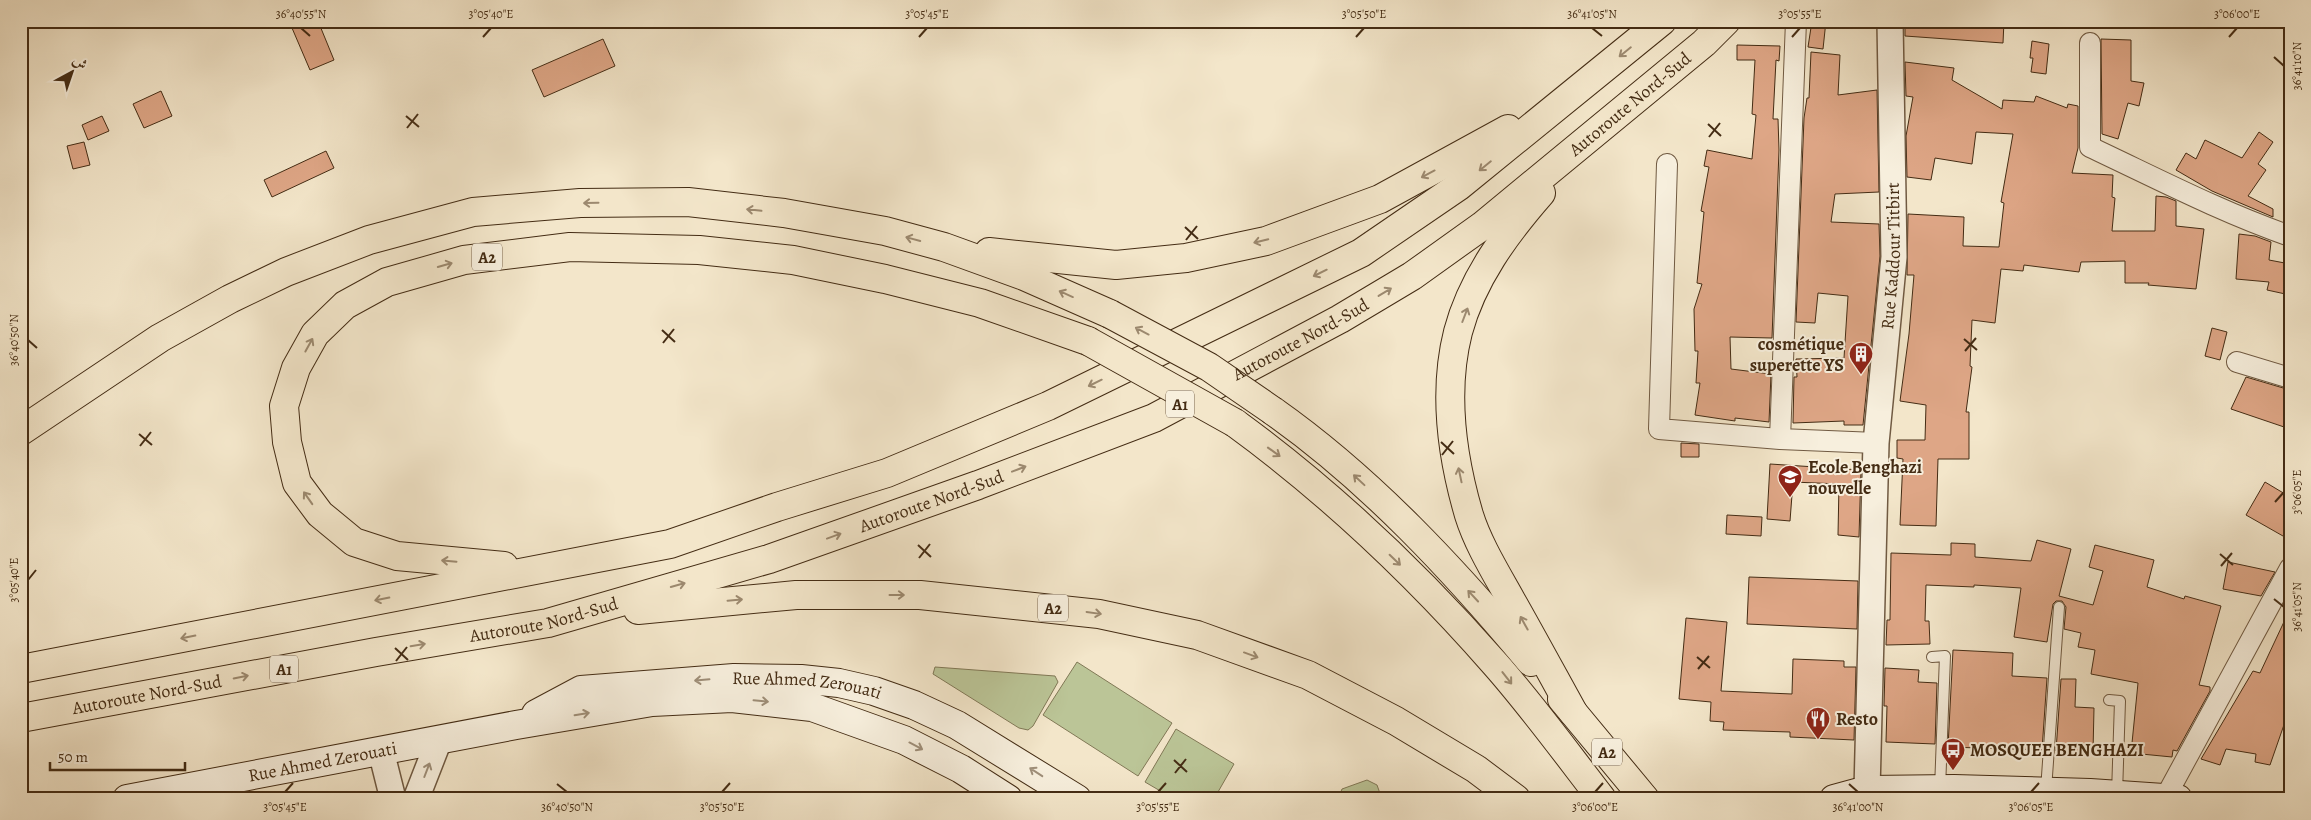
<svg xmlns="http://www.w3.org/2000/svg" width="2311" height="820" font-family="Alegreya,Amiri,serif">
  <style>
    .green { fill: #bbc597; stroke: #807856 }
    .building { fill: #dea686; stroke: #442c14 }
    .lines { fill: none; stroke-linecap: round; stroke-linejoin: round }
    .service-casing { stroke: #705a42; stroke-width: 12 }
    .minor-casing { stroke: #705a42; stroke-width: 22 }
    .tertiary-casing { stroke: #705a42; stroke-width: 28 }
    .secondary-casing { stroke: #442c14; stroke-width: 30 }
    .motorway-casing { stroke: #442c14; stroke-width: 30 }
    .service { stroke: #f7efdd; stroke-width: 10 }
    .minor { stroke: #f7efdd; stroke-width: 20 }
    .tertiary { stroke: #f7efdd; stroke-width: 25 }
    .secondary { stroke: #f7efdd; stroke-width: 28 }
    .motorway { stroke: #f3e6ca; stroke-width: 28 }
    .motorway-bridge-casing { stroke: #442c14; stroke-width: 30; stroke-linecap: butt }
    .motorway-bridge { stroke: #f3e6ca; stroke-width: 28 }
    .oneway { stroke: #9c896f }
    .oneway2 { stroke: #9e8e78 }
    .ticks { fill: none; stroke: #442c14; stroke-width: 2 }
    .labels { text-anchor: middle; stroke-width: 4; stroke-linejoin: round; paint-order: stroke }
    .shield { fill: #f7efdd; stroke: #7a6650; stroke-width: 1 }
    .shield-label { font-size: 16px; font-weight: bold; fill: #442c14 }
    .street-label { font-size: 18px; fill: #442c14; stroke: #f7efdd }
    .poi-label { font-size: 18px; font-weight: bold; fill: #442c14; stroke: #f7efdd; text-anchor: start }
    .neatline { fill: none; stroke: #442c14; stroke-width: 2 }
    .ticks-label { font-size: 12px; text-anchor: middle; fill: #442c14 }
  </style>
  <rect width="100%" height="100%" fill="#f3e6ca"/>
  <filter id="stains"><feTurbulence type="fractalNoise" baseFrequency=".004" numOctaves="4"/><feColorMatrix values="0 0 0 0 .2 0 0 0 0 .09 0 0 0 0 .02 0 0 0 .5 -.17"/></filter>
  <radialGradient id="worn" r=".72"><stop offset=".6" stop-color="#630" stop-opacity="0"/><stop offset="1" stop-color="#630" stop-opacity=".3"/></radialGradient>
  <path class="green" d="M1077 662 1172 723 1138 776 1043 715Z
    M935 667 1055 676 1058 682 1033 726 1028 730 1019 728 933 674Z
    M1176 729 1234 764 1214 799H1174L1145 782Z
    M1367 780 1377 785 1382 799H1338L1342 789Z"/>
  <path class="building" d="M289 21H318L334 60 310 70Z
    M1812 21H1826L1823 49 1808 47Z
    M1905 21H2004L2003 43 1905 36Z
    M603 39 615 66 544 97 532 70Z
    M2101 39 2131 40V81L2144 83 2139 106 2128 103 2118 139 2102 134Z
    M2032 41 2049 44 2046 74 2031 72 2033 58H2030Z
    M1737 45 1780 46 1779 61 1776 60 1773 119H1778L1779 150 1772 338 1730 337 1731 369 1771 374 1769 422 1735 418V421L1695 415 1700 383H1696L1698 351H1695L1694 309 1702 284 1697 283 1704 212 1701 211 1709 167 1704 166 1707 150 1752 159 1756 115 1752 114 1755 60H1737Z
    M1811 52 1840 55 1838 95 1877 90 1879 192 1835 194 1831 222 1879 224 1880 256 1863 425H1844V421L1793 423 1794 377H1797L1796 359 1844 358 1848 296 1818 293 1815 323 1796 322 1804 118 1807 98H1809Z
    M1905 62 1954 68 1952 80 2002 109 2003 100 2034 102 2036 96 2067 108 2068 104 2078 106V148L2072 173 2113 175 2112 197 2115 198 2112 231H2155L2156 196 2166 197 2176 201V226L2204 229 2196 289 2148 285 2149 283H2125V261L2081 262 2079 272 2024 265 2023 271 2001 269 1995 323 1972 320 1970 366 1972 367 1966 412H1969V459H1938L1936 526 1900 525 1903 459 1897 458V440H1925L1926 405 1900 401 1909 334 1914 275H1907L1908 214 1964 217 1963 246 1999 247 2004 203 2001 202 2013 134 1976 132 1972 164 1935 158 1931 180 1907 177 1906 136 1913 97 1906 96Z
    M161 91 172 116 144 128 133 104Z
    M102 116 109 131 88 140 82 125Z
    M2259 132 2273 142 2258 164 2266 170 2248 196 2273 209V217L2212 191 2176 170 2186 153 2196 159 2205 140 2242 158Z
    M84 142 90 165 73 169 67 146Z
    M326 151 334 168 272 197 264 180Z
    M2239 234 2255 236 2271 242 2269 260 2290 264V295L2267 290 2269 282 2236 279Z
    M2212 328 2227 332 2220 360 2205 356Z
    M2246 377 2290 390V429L2231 409Z
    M1681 443 1699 444V457H1681Z
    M1770 464 1861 470 1859 537 1838 535 1839 484 1793 482 1790 521 1767 519Z
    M2265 482 2290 497V540L2246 515Z
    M1727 515 1762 517 1761 536 1726 534Z
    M2037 540 2071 549 2059 596 2093 605 2103 571 2089 567 2095 545 2154 560 2147 587 2184 599 2185 596 2221 606 2199 685 2210 687V691L2177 751 2173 750 2172 757 2131 753 2138 683 2091 674 2095 650 2078 647 2081 633 2064 629 2066 607 2062 601H2056L2053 604 2047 642 2014 637 2021 588 1974 585V587L1926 585 1925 621H1929L1930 644 1886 645 1887 620H1890L1891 553 1951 555V543L1975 544V557L2031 561Z
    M2228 562 2275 572 2261 596 2223 589Z
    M1749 577 1858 581 1857 629 1747 624Z
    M2290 609V715L2286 719 2270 765 2255 762 2256 754 2226 749 2220 765 2201 759 2253 671 2260 673Z
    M1686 618 1727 622 1721 691 1792 694 1793 659 1844 661V667H1856L1854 740 1790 737V732L1723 730 1724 722 1710 721 1711 702 1679 699Z
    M1953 650 2013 653 2012 676 2047 678 2042 750 1948 747Z
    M1885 668 1919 670 1918 682 1937 683 1935 744 1886 742 1887 706H1884Z
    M2061 679H2076L2075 707 2094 708 2093 752 2056 751Z"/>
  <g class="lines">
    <defs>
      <path id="service" d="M1932 657 1945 656 1940 789
        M2109 700 2120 701 2117 794
        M2046 790 2059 607"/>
      <path id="minor" d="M2090 43V147C2156 178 2221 212 2290 236
        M1667 164 1659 429 1780 439 1876 443
        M2237 362 2290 378
        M1780 439 1796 21
        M2165 798 2290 568"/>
      <g id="tertiary">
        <path d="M381 751 393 799"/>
        <path id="s1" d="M1867 790 1876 443 1894 257 1890 21"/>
        <path d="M416 799 439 740"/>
      </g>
      <g id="secondary">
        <path id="s2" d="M536 714 581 690 734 678 801 679 839 683 874 691 914 705 957 725 1077 799"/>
        <path id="s3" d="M127 799 516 725 652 702 732 698 812 707 904 740 961 769 1008 799"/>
        <path d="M1834 799 1867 790 1954 789 2090 793 2178 799"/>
      </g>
      <g id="motorway">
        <path d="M1541 193C1506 233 1472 279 1458 332 1443 391 1452 457 1469 515 1478 544 1496 573 1511 600 1532 637 1552 674 1573 712"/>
        <path d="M989 252 1116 265 1186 258 1266 241 1380 199 1508 129"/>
        <path d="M1273 411C1371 480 1455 571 1531 662"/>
        <path d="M1235 423C1331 493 1418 576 1496 665 1533 707 1567 754 1602 799"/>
        <path d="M21 431 160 338 230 299 286 272 369 240 473 212 580 203 688 202 784 213 885 231 944 247 1024 276 1110 314"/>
        <path d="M504 566 397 556 354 542 320 514 297 483 287 442 284 406 296 368 315 334 345 305 387 282 464 260 570 247 699 250 793 260 885 279 980 303 1088 341"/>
        <path d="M638 610 796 595H920L1099 614 1197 635 1308 675 1396 721 1476 769 1516 799"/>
        <path d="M21 669 670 544 777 507 887 473 1048 406 1361 253 1459 186 1662 21"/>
        <path d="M1562 699 1645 799"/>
        <path id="s4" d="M21 718 376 652 548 623 769 559 978 485 1154 418 1340 319 1412 276 1482 226 1704 43 1726 21"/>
      </g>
    </defs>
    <use href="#service" class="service-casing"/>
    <use href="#minor" class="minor-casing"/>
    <use href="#tertiary" class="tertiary-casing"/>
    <use href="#secondary" class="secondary-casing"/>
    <use href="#motorway" class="motorway-casing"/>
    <use href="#service" class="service"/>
    <use href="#minor" class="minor"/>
    <use href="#tertiary" class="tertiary"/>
    <use href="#secondary" class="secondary"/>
    <use href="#motorway" class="motorway"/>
    <defs>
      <path id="motorway-bridge" d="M1110 314 1209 367 1273 411
        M1088 341 1235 423"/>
    </defs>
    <use href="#motorway-bridge" class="motorway-bridge-casing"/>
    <use href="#motorway-bridge" class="motorway-bridge"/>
  </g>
  <defs><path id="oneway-shaft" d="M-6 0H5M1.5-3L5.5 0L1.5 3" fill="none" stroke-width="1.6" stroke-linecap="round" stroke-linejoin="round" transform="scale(1.25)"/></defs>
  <g class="oneway">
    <use href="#oneway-shaft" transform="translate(1625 52) rotate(141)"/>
    <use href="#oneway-shaft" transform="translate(1485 166) rotate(141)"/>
    <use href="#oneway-shaft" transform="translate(1428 174) rotate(152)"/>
    <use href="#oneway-shaft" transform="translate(591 203) rotate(179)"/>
    <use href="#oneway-shaft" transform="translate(754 210) rotate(-174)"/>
    <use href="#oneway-shaft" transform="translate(913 239) rotate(-165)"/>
    <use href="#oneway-shaft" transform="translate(1261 241) rotate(166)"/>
    <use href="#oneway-shaft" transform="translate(445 265) rotate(-16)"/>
    <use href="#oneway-shaft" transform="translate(1320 273) rotate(154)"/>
    <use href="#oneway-shaft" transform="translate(1385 292) rotate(-31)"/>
    <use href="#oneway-shaft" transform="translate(1066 294) rotate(-156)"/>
    <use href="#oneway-shaft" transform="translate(1465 315) rotate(-69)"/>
    <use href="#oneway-shaft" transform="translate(1142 331) rotate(-152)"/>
    <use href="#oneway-shaft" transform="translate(309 345) rotate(-61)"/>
    <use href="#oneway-shaft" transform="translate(1095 383) rotate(154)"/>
    <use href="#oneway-shaft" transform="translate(1274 452) rotate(36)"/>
    <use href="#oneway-shaft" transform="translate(1019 469) rotate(-21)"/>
    <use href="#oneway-shaft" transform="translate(1460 475) rotate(-102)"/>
    <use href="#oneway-shaft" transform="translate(1359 480) rotate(-137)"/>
    <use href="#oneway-shaft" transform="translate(308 498) rotate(-125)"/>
    <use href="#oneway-shaft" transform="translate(834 536) rotate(-20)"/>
    <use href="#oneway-shaft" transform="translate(1395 560) rotate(44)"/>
    <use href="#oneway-shaft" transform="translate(449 561) rotate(-175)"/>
    <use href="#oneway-shaft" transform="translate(678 585) rotate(-16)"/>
    <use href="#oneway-shaft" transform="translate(897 595)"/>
    <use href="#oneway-shaft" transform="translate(1473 596) rotate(-133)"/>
    <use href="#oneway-shaft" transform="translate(382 599) rotate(169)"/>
    <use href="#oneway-shaft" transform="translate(735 600) rotate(-5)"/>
    <use href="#oneway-shaft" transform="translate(1094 613) rotate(8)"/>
    <use href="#oneway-shaft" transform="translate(1524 623) rotate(-119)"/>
    <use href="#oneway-shaft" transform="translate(188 637) rotate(169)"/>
    <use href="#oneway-shaft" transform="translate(418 645) rotate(-9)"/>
    <use href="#oneway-shaft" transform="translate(1251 655) rotate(20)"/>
    <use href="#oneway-shaft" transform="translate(241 677) rotate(-11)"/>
    <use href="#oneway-shaft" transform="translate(1507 678) rotate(52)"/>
  </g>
  <g class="oneway2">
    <use href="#oneway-shaft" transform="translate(702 680) rotate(175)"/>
    <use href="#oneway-shaft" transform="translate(761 701) rotate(6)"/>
    <use href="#oneway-shaft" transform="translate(582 714) rotate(-9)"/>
    <use href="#oneway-shaft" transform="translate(916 746) rotate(28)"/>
    <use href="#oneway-shaft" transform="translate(427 770) rotate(-69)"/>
    <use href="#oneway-shaft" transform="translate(1036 772) rotate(-147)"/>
  </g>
  <path class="ticks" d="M301 28 310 36M1592 28 1602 36M483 37 491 28M919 37 927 28M1356 37 1364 28M1792 37 1800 28M2229 37 2237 28M2274 57 2284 66M406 116 419 127M1708 124 1721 136M407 128 418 114M1709 137 1720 123M1185 227 1198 239M1186 240 1197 226M662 330 675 342M1964 339 1977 350M28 340 37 348M663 343 674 329M1965 351 1976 338M139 434 152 445M1441 442 1454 454M140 446 151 432M1442 455 1453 441M2275 502 2284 492M918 545 931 557M2220 554 2233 565M919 558 930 544M2221 566 2232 553M28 580 36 570M2274 599 2284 607M395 648 408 660M1697 657 1710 668M396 661 407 647M1698 669 1709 656M1174 760 1187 772M1175 773 1186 759M557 784 567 792M1849 784 1858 792M285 792 293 783M722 792 730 783M1158 792 1166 783M1595 792 1603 783M2031 792 2039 783"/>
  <defs>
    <symbol id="building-pin" viewBox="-11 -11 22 30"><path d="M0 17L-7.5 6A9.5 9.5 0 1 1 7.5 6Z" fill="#8f2418" stroke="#f7efdd"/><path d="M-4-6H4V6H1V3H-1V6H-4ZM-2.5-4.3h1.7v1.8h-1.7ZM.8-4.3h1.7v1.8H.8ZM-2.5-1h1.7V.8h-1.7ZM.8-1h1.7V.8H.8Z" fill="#fff"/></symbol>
    <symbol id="school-pin" viewBox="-11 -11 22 30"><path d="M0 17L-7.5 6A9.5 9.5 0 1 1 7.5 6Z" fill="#8f2418" stroke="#f7efdd"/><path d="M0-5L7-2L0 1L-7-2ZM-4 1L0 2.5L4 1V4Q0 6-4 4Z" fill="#fff"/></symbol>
    <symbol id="restaurant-pin" viewBox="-11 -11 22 30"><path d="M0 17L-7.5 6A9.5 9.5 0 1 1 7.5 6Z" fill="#8f2418" stroke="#f7efdd"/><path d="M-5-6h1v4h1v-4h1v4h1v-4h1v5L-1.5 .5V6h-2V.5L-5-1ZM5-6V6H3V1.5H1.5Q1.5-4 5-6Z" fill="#fff"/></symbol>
    <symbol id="bus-pin" viewBox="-11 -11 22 30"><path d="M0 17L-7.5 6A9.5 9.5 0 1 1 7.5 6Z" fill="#8f2418" stroke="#f7efdd"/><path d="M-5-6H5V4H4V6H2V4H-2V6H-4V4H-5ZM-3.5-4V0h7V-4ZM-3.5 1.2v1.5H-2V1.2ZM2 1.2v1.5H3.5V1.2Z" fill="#fff"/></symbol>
  </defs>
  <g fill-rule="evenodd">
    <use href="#building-pin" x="1847" y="340" width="28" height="38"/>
    <use href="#school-pin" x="1776" y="463" width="28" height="38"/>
    <use href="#restaurant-pin" x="1804" y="705" width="28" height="38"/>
    <use href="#bus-pin" x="1939" y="736" width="28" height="38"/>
  </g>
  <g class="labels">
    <g class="shield">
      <rect x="472" y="243.5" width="30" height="27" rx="4"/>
      <rect x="1166" y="390.5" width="28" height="27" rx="4"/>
      <rect x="1038" y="594.5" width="30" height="27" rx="4"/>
      <rect x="270" y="655.5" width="28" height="27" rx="4"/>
      <rect x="1592" y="738.5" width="30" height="27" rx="4"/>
    </g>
    <g class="shield-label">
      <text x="487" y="263">A2</text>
      <text x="1180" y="410">A1</text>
      <text x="1053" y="614">A2</text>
      <text x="284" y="675">A1</text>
      <text x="1607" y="758">A2</text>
    </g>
    <g class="street-label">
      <text dy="6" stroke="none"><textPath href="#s4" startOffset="1748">Autoroute Nord-Sud</textPath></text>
      <text dy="6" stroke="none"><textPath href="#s1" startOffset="535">Rue Kaddour Titbirt</textPath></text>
      <text dy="6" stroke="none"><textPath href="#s4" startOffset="1342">Autoroute Nord-Sud</textPath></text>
      <text dy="6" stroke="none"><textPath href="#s4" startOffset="938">Autoroute Nord-Sud</textPath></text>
      <text dy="6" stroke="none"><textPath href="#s4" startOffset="532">Autoroute Nord-Sud</textPath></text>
      <text dy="6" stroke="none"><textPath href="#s2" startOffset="278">Rue Ahmed Zerouati</textPath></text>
      <text dy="6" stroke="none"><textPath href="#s4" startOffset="128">Autoroute Nord-Sud</textPath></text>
      <text dy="6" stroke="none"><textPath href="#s3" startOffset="199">Rue Ahmed Zerouati</textPath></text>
    </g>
    <g class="poi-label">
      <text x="1844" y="350" text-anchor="end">cosmétique<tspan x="1844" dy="21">superette YS</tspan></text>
      <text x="1808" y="473">Ecole Benghazi<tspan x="1808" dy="21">nouvelle</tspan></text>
      <text x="1836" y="725">Resto</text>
      <text x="1970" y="756">MOSQUEE BENGHAZI</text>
    </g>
  </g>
  <rect width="2311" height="820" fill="none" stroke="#f3e6ca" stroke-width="55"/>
  <g transform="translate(72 72) rotate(40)" stroke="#f7efdd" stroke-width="4" paint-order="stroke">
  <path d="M0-4L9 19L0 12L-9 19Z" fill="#442c14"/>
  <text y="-8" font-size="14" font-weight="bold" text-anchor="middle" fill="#442c14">ش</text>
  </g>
  <path d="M50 762v8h135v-8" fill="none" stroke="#442c14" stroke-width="2.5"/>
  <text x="58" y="762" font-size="15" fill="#442c14" stroke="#f7efdd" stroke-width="4" paint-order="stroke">50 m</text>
  <rect x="28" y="28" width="2256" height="764" class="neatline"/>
  <g class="ticks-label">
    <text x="301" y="18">36°40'55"N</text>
    <text x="491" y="18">3°05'40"E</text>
    <text x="927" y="18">3°05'45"E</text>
    <text x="1364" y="18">3°05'50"E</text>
    <text x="1592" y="18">36°41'05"N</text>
    <text x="1800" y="18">3°05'55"E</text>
    <text x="2237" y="18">3°06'00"E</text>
    <text transform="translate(2297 66) rotate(-90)" y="4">36°41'10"N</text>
    <text transform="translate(14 340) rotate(-90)" y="4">36°40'50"N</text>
    <text transform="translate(2297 492) rotate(-90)" y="4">3°06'05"E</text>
    <text transform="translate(14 580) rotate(-90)" y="4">3°05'40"E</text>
    <text transform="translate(2297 607) rotate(-90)" y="4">36°41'05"N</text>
    <text x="285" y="811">3°05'45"E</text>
    <text x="567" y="811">36°40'50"N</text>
    <text x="722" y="811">3°05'50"E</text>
    <text x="1158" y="811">3°05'55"E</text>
    <text x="1595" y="811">3°06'00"E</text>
    <text x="1858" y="811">36°41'00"N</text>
    <text x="2031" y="811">3°06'05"E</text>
  </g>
  <rect width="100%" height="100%" filter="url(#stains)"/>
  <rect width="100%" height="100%" fill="url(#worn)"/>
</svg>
